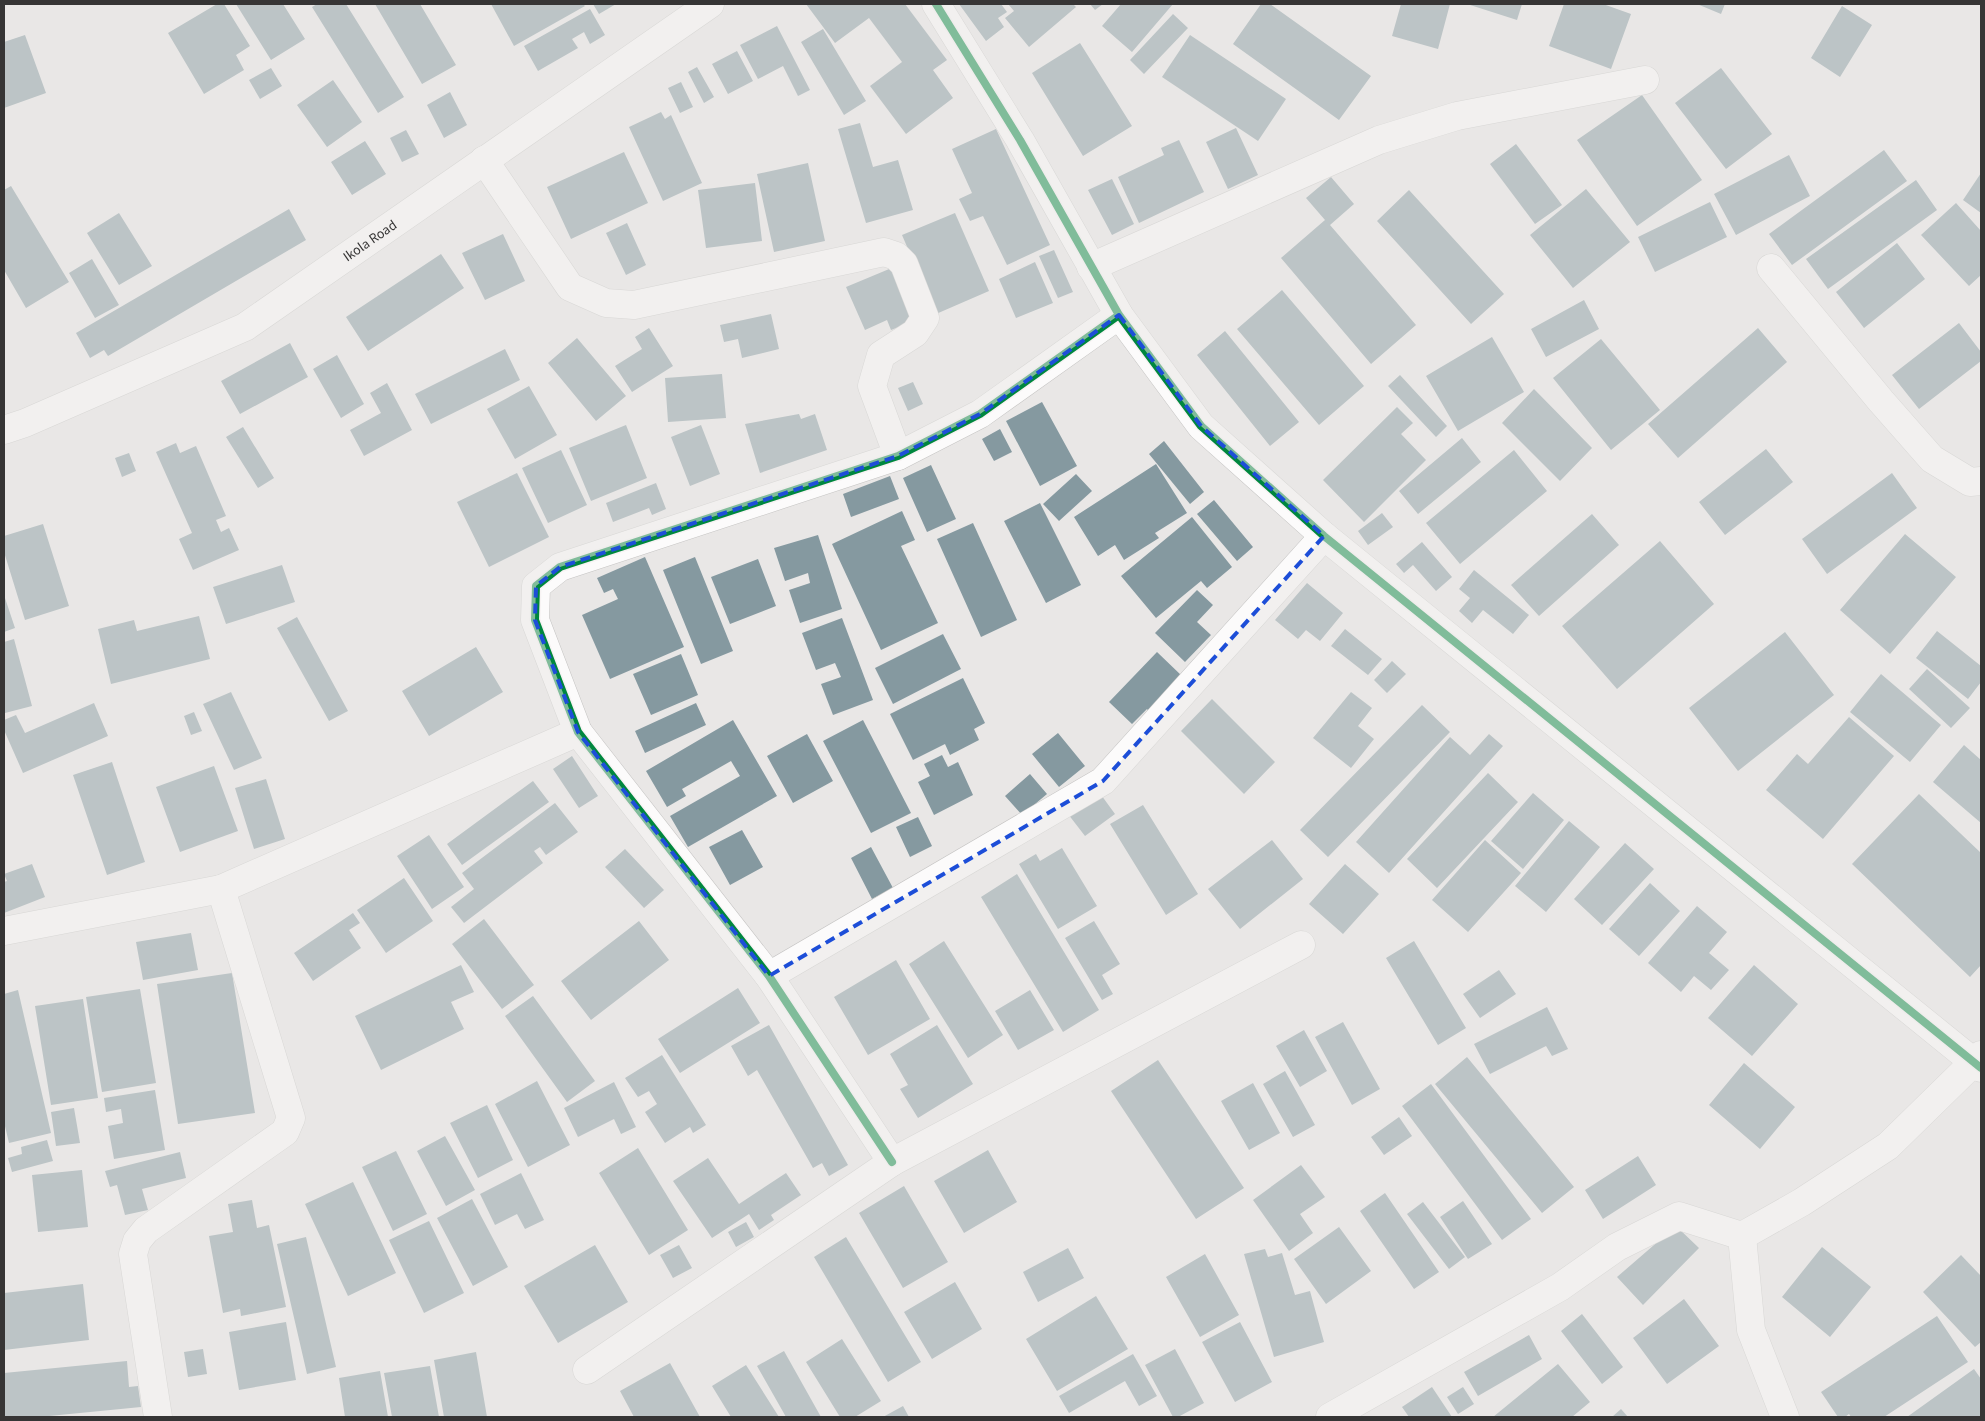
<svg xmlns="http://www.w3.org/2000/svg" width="1985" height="1421" font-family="'Source Sans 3',sans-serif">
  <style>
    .building { fill: #8599a0 }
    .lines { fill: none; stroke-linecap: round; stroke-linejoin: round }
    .minor-casing { stroke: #c5c4c3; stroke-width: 29 }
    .minor { stroke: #fcfbfb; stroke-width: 28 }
    .cycleway-casing { stroke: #f7f3f3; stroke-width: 11 }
    .cycleway { stroke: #00873e; stroke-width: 8 }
    .marked { fill: none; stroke: #1d4ed8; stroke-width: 4; stroke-dasharray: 10 6; stroke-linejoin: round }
    .labels { text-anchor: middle; stroke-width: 5; stroke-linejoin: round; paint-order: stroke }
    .street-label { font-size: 14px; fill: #363535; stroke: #f7f3f3 }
  </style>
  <rect width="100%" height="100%" fill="#e9e7e6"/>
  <path class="building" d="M217 4H224L250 46 236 55 244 70 204 94 168 33Z
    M236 4H283L305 39 271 60Z
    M317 4H346L404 97 378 113 312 7Z
    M375 4H420L456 65 422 84Z
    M491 4H583L585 6 514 46Z
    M593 4H616L599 14Z
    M806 4H905L947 60 933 70 953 98 906 134 870 86 902 62 869 18 835 43Z
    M959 4H1001L1007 12 998 18 1004 27 986 41Z
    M1008 4H1073L1076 7 1029 47 1005 18 1014 11Z
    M1090 4H1103L1095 10Z
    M1121 4H1173L1132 52 1102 26Z
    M1261 4H1270L1371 76 1339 120 1233 44Z
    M1401 4H1450L1438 49 1392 36Z
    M1467 4H1522L1517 20Z
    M1564 4H1603L1631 14 1611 69 1549 46Z
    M1697 4H1725L1721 14Z
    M1842 6 1872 25 1840 77 1811 58Z
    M590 9 605 35 590 44 584 32 572 39 578 48 538 71 524 46Z
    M1173 14 1188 28 1144 74 1130 60Z
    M777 26 810 90 798 96 783 66 758 79 740 45Z
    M823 29 866 101 844 115 801 42Z
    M25 35 46 93 4 108V42Z
    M1190 35 1286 99 1258 141 1162 77Z
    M1080 43 1132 126 1083 156 1032 73Z
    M737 51 753 81 728 94 712 64Z
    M697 67 714 97 704 103 688 72Z
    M271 68 282 86 260 99 249 80Z
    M1721 68 1772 134 1726 169 1675 103Z
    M333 80 362 122 327 147 297 105Z
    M681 82 693 107 680 113 668 88Z
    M450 92 467 125 444 138 427 105Z
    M1642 95 1702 180 1637 226 1577 140Z
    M661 112 665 119 671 115 702 183 663 201 629 127Z
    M860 123 873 167 898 160 913 210 866 223 838 129Z
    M1236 128 1258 175 1228 189 1206 142Z
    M996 129 1050 245 1007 265 983 216 970 221 959 199 972 193 952 149Z
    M406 130 419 154 402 162 390 138Z
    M1179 140 1204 192 1139 223 1118 177 1164 155 1161 148Z
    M365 141 386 174 352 195 331 162Z
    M1516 144 1562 205 1535 224 1490 164Z
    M1884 150 1907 181 1792 265 1769 234Z
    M624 152 648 203 571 239 547 187Z
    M1789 155 1810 196 1736 235 1714 194Z
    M808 163 825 241 774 252 757 174Z
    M1981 173V213L1963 200Z
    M1331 177 1354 204 1330 225 1416 325 1371 364 1281 258 1325 220 1306 198Z
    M1112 179 1134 224 1112 235 1088 190Z
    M1916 180 1937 210 1828 289 1806 259Z
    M755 183 762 241 706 248 698 190Z
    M11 186 69 282 26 308 4 270V190Z
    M1586 189 1630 242 1573 288 1530 235Z
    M1409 190 1504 294 1471 324 1377 221Z
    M1710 202 1727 237 1655 272 1638 237Z
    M1956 203 1981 231V275L1969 286 1921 235Z
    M289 209 306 240 108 356 104 350 90 358 76 333Z
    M119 213 152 266 119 285 87 233Z
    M955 213 989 291 936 314 902 235Z
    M627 223 646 265 626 275 606 233Z
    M503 234 525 281 485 300 462 253Z
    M1897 243 1925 279 1864 328 1836 292Z
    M1054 250 1073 292 1058 298 1039 256Z
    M441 254 464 288 368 351 346 317Z
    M92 259 119 305 95 318 69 273Z
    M1035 262 1053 303 1016 318 999 279Z
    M894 267 917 320 891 330 887 320 865 330 846 287Z
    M1282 290 1364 386 1319 425 1237 329Z
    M1584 300 1599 329 1546 357 1531 329Z
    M771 314 779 349 742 358 738 339 724 342 720 325Z
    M1959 323 1981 352V361L1919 409 1892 375Z
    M649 328 673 366 632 392 615 366 642 349 635 337Z
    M1758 328 1787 362 1678 458 1648 424Z
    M1225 331 1299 422 1270 446 1197 355Z
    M1492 337 1524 392 1458 431 1426 376Z
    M577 338 626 396 596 421 548 363Z
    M1601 339 1660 410 1611 450 1553 378Z
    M290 343 308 377 240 414 221 381Z
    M505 349 520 380 431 424 415 394Z
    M337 355 364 404 341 418 313 369Z
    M722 374 726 418 668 422 665 378Z
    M1400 375 1447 426 1436 437 1388 386Z
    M913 382 923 404 908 411 898 388Z
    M387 383 412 430 364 456 350 430 381 413 370 393Z
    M529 386 557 435 515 459 487 409Z
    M1534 389 1592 448 1560 481 1502 423Z
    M1042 402 1077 466 1040 486 1006 421Z
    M1397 407 1413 423 1401 434 1426 460 1364 522 1323 480Z
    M799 414 801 419 815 414 827 450 760 473 745 424Z
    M626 425 647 478 591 501 569 448Z
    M701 425 720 474 690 486 671 437Z
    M243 427 274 478 258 488 226 437Z
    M1000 429 1012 452 994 461 982 439Z
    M1462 438 1481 462 1418 514 1399 491Z
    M1164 441 1204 492 1190 504 1149 454Z
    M176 443 180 453 196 446 226 516 216 520 221 532 229 528 239 550 193 570 179 539 192 533 156 452Z
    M1766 449 1793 482 1725 535 1699 502Z
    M561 450 587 505 548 523 522 468Z
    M1514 450 1547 491 1460 564 1426 523Z
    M129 453 136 471 122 477 115 458Z
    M1156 464 1187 513 1155 533 1159 538 1124 560 1115 545 1098 556 1074 517Z
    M931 465 956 519 927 532 903 478Z
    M517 473 549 537 489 567 457 502Z
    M1892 473 1917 508 1827 574 1802 539Z
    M1076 474 1092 491 1059 521 1043 504Z
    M890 476 899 499 851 517 843 494Z
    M656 483 666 509 652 515 649 508 613 522 606 503Z
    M1214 500 1253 547 1237 561 1197 514Z
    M1040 503 1081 585 1046 603 1004 521Z
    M902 511 915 540 901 546 938 623 881 650 832 544Z
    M1382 513 1393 527 1368 545 1358 531Z
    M1592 514 1619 545 1539 616 1511 585Z
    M1192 517 1232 567 1207 588 1201 581 1156 618 1121 576Z
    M973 523 1017 620 981 637 937 539Z
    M43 524 69 606 25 620 4 552V536Z
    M1905 534 1956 577 1890 654 1840 610Z
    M818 535 842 609 800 623 789 590 810 583 808 573 785 581 774 548Z
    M1660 541 1714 604 1617 689 1562 626Z
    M1422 542 1452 577 1436 591 1413 565 1404 573 1396 564Z
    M645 557 684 647 610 679 582 615 618 599 613 589 604 593 597 578Z
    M695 557 733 651 701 664 663 570Z
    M758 559 776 606 730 624 711 577Z
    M282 565 295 602 226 624 213 587Z
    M1474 570 1529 615 1513 634 1483 610 1472 623 1459 611 1470 598 1459 589Z
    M1307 583 1343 613 1320 641 1306 630 1298 639 1275 620Z
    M1197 590 1213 605 1197 622 1211 635 1185 662 1155 633Z
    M4 595 15 628 4 632Z
    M199 616 210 659 111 684 98 629 134 620 137 631Z
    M297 617 348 711 329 721 277 628Z
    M842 618 873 700 833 715 821 684 841 677 835 663 816 670 802 633Z
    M1345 629 1382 659 1368 675 1331 646Z
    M1937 631 1981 666V682L1968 699 1916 658Z
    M1785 632 1834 695 1738 771 1689 708Z
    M943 634 961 669 893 704 875 668Z
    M14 639 32 706 5 713 4 642Z
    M476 647 503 692 429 736 402 691Z
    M1157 652 1182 676 1152 715 1147 709 1132 724 1109 702Z
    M681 654 698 695 651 715 633 674Z
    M1392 661 1406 674 1387 693 1374 680Z
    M1927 669 1970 708 1951 728 1909 689Z
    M1881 674 1941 725 1910 762 1850 712Z
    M963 678 985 723 974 729 979 740 950 755 945 744 913 760 890 714Z
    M231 692 262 758 234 770 203 704Z
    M1351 692 1372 708 1358 726 1374 739 1351 768 1313 738Z
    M1212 699 1275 762 1244 794 1181 731Z
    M94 703 108 736 23 773 4 730V720L16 715 25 733Z
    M696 703 706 725 645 753 635 731Z
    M1422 705 1450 732 1328 857 1300 830Z
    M194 712 202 731 191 735 184 716Z
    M1849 717 1894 756 1823 839 1766 790 1797 754 1808 764Z
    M733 720 777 796 688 847 670 816 740 776 731 761 682 789 686 796 667 807 646 771Z
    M863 720 911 813 871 833 823 741Z
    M1058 733 1085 766 1059 787 1032 754Z
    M807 734 833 781 793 803 767 756Z
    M1489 734 1503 746 1389 873 1356 842 1450 737 1470 755Z
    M1964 745 1981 760V823L1933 782Z
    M942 755 948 767 958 762 973 795 934 815 918 782 930 776 924 764Z
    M572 756 598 796 579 808 553 769Z
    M112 762 145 862 107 875 73 775Z
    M214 766 238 831 180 852 156 787Z
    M1488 773 1518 802 1437 888 1407 859Z
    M1030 774 1047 794 1022 815 1005 796Z
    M266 779 285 839 254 849 235 788Z
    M533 781 549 802 462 865 447 844Z
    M1099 792 1115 814 1085 836 1068 814Z
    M1533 793 1564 820 1523 869 1491 841Z
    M1919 794 1981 853V965L1970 977 1852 864Z
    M555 803 578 832 546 855 540 847 534 851 543 863 464 923 451 907 474 889 462 873Z
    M1143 805 1198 894 1166 915 1110 824Z
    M918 817 932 846 910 857 896 827Z
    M1569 821 1600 847 1546 912 1515 886Z
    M742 830 763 867 730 885 709 847Z
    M429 835 464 887 432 909 397 856Z
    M1272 840 1303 879 1240 929 1208 889Z
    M1485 840 1521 873 1468 932 1432 900Z
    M1625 843 1654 869 1602 925 1574 899Z
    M871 847 893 888 872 899 851 858Z
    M1062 848 1097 906 1058 929 1019 864 1036 854 1040 861Z
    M625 849 664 890 644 908 605 867Z
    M32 864 45 897 4 913V882L7 881 4 874Z
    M1345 864 1379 894 1343 934 1309 904Z
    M1017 874 1099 1010 1063 1032 981 897Z
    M404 878 433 921 386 953 357 910Z
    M1650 883 1680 911 1639 956 1609 929Z
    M1697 906 1727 932 1709 953 1729 970 1711 990 1694 976 1681 992 1648 963Z
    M353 913 360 923 349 930 361 948 313 981 294 953Z
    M484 919 534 985 502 1009 452 944Z
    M639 921 669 960 591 1020 561 981Z
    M1094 921 1120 964 1102 975 1113 994 1102 1000 1065 938Z
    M191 933 198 970 143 980 136 942Z
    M944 941 1003 1035 968 1058 909 964Z
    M1414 941 1466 1028 1438 1045 1386 958Z
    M896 960 930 1019 868 1055 834 997Z
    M461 965 474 992 451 1002 464 1029 381 1070 355 1016Z
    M1754 965 1798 1004 1752 1056 1708 1018Z
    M1499 970 1516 994 1480 1018 1463 994Z
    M232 973 255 1113 178 1124 157 984Z
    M738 988 760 1023 680 1073 658 1039Z
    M140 989 156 1083 102 1092 86 997Z
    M18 990 51 1133 9 1143 4 1122V994Z
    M1030 990 1054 1030 1018 1050 995 1011Z
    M533 996 595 1081 567 1102 505 1016Z
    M83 999 98 1098 51 1105 35 1006Z
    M1547 1007 1568 1049 1552 1056 1546 1046 1490 1074 1474 1044Z
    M1343 1022 1380 1089 1352 1105 1315 1037Z
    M769 1025 848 1165 829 1176 822 1163 813 1168 757 1070 748 1076 731 1046Z
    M937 1025 973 1084 918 1118 900 1089 908 1085 890 1054Z
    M1304 1030 1327 1071 1300 1087 1276 1046Z
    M662 1055 706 1125 693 1133 690 1127 665 1143 645 1112 657 1104 649 1091 638 1097 625 1078Z
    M1467 1057 1574 1187 1542 1213 1435 1084Z
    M1158 1060 1244 1188 1196 1219 1111 1091Z
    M1744 1063 1795 1107 1760 1149 1709 1105Z
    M1285 1071 1315 1125 1293 1137 1263 1084Z
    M537 1081 570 1145 528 1167 495 1104Z
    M614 1082 636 1127 621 1134 614 1119 578 1137 564 1108Z
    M1253 1083 1280 1133 1249 1150 1221 1101Z
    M1431 1084 1531 1219 1502 1240 1402 1106Z
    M155 1090 165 1150 114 1159 108 1126 123 1123 121 1109 106 1112 104 1098Z
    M487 1105 513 1160 478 1178 450 1123Z
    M74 1108 80 1143 56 1146 51 1112Z
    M1399 1117 1412 1136 1384 1155 1371 1137Z
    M445 1136 475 1190 446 1206 417 1151Z
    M47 1140 53 1161 12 1172 8 1158 22 1154 21 1147Z
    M638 1148 688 1230 649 1255 599 1173Z
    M988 1150 1017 1202 964 1233 934 1181Z
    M396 1151 427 1214 393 1231 362 1167Z
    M180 1152 186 1178 142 1189 148 1210 125 1215 117 1185 110 1187 105 1171Z
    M1638 1156 1656 1185 1603 1219 1585 1190Z
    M708 1158 739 1204 786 1173 801 1195 771 1215 774 1220 759 1230 749 1214 712 1238 673 1181Z
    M1301 1165 1325 1197 1300 1214 1313 1233 1289 1251 1253 1200Z
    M82 1170 88 1227 38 1232 32 1175Z
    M521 1173 544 1220 525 1229 517 1214 495 1225 480 1194Z
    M353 1182 396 1273 348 1296 305 1204Z
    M904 1186 948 1262 903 1288 859 1213Z
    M1385 1193 1439 1272 1414 1289 1360 1211Z
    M472 1199 508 1267 473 1286 437 1218Z
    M252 1200 257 1228 269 1225 286 1307 241 1316 240 1309 223 1313 209 1236 233 1232 228 1204Z
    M1463 1201 1492 1244 1468 1259 1440 1217Z
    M1423 1202 1465 1257 1449 1269 1407 1214Z
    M429 1221 464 1293 424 1313 389 1240Z
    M746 1222 754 1237 736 1247 728 1232Z
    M1676 1226 1699 1248 1643 1305 1617 1277Z
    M1339 1227 1371 1271 1326 1304 1294 1259Z
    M306 1237 336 1367 307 1374 277 1244Z
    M846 1237 921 1362 888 1382 814 1257Z
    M595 1245 628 1302 558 1343 524 1286Z
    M679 1245 692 1268 673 1278 660 1255Z
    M1822 1247 1871 1287 1830 1337 1782 1297Z
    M1068 1248 1084 1278 1038 1302 1023 1272Z
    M1265 1249 1268 1257 1282 1253 1295 1295 1310 1291 1324 1342 1274 1357 1244 1254Z
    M1205 1254 1239 1315 1200 1337 1166 1277Z
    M1961 1255 1981 1276V1342L1975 1347 1923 1292Z
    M955 1282 982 1329 932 1359 904 1312Z
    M83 1284 89 1340 4 1350V1293Z
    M1096 1296 1128 1349 1057 1391 1026 1339Z
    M1684 1299 1719 1346 1667 1384 1633 1338Z
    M1582 1314 1623 1367 1602 1384 1561 1331Z
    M1937 1316 1968 1362 1884 1417H1851L1849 1414 1845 1417H1838L1821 1392Z
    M286 1322 296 1380 239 1390 229 1332Z
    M1240 1322 1272 1382 1235 1402 1202 1342Z
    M1529 1335 1542 1359 1478 1396 1464 1372Z
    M842 1339 881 1401 855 1417H840L806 1362Z
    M203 1349 207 1374 188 1377 184 1352Z
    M1175 1349 1204 1403 1178 1417H1173L1145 1365Z
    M784 1351 821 1417H786L757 1366Z
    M476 1352 487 1417H444L434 1360Z
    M1133 1354 1157 1396 1139 1406 1125 1381 1069 1413 1059 1396Z
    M127 1361 129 1387 138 1386 141 1407 39 1417H4V1373Z
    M670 1363 700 1417H634L620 1391Z
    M1558 1364 1590 1402 1572 1417H1493Z
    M746 1365 779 1417H731L712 1386Z
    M430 1366 439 1417H392L384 1373Z
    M1974 1369 1981 1379V1417H1907Z
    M380 1371 388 1417H345L339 1378Z
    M1432 1387 1452 1417H1409L1402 1407Z
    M1463 1387 1474 1404 1458 1414 1447 1397Z
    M903 1406 909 1417H883Z
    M1621 1409 1628 1417H1612Z"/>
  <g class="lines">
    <defs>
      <g id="minor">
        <path d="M936 4 1020 140 1119 315 1201 426 1324 536 1981 1068"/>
        <path d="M484 160 570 287 606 303 634 305 884 252 896 256 904 264 925 318 915 333 881 355 872 386 898 456"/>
        <path d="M1091 267 1379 140 1457 116 1645 80"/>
        <path d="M1771 268 1881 401 1932 459 1970 482 1981 481"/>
        <path id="s1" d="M4 430 25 423 245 327 710 4"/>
        <path d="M4 931 221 889 578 732"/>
        <path d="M769 976 1103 781 1324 536"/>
        <path d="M892 1162 769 976 578 732 535 620 536 586 560 567 898 456 980 414 1119 315"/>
        <path d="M1742 1236 1751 1330 1785 1417"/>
        <path d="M587 1370 892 1162 1301 945"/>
        <path d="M158 1417 133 1254 137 1241 146 1230 285 1132 291 1118 221 889"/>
        <path d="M1330 1417 1560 1287 1617 1247 1679 1216 1742 1236 1802 1202 1888 1146 1981 1055"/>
      </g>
    </defs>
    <use href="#minor" class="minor-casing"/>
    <use href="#minor" class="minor"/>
    <defs>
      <path id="cycleway" d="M936 4 1020 140 1119 315 1201 426 1324 536 1981 1068
        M892 1162 769 976 578 732 535 620 536 586 560 567 898 456 980 414 1119 315"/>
    </defs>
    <use href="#cycleway" class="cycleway-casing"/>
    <use href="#cycleway" class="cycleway"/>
  </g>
  <path d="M0 0H1985V1421H0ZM1119 315 1201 426 1324 536 1103 781 769 976 578 732 535 620 536 586 560 567 898 456 980 414Z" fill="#e9e7e6" fill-opacity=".55" fill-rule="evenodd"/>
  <path class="marked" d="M1119 315 1201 426 1324 536 1103 781 769 976 578 732 535 620 536 586 560 567 898 456 980 414Z"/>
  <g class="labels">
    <g class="street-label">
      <text dy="5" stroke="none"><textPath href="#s1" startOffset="414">Ikola Road</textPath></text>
    </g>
  </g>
  <rect width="1985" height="1421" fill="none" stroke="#363535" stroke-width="10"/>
</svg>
